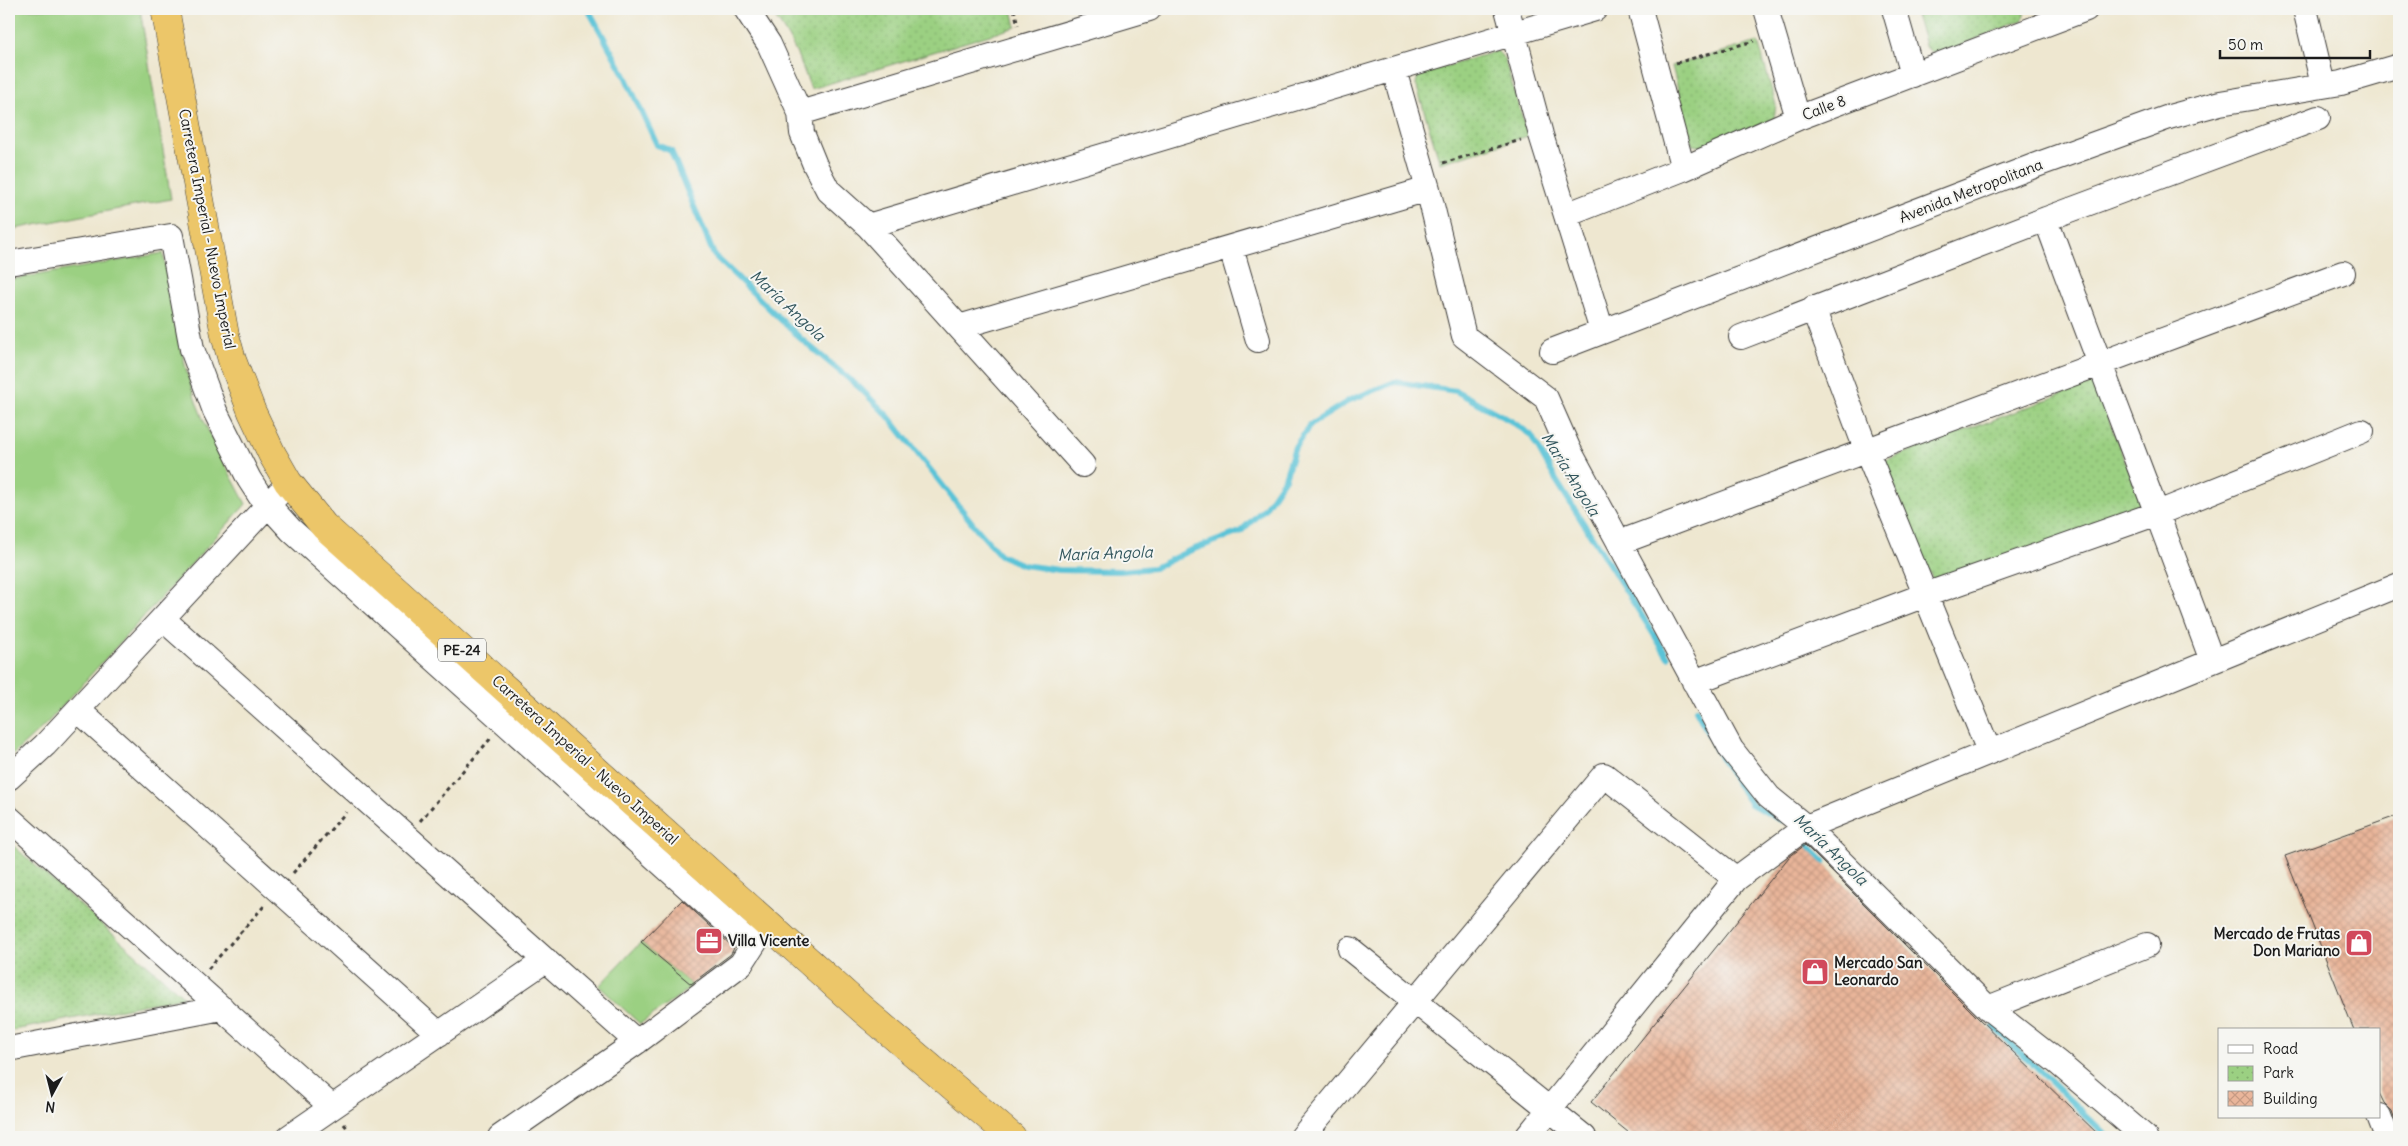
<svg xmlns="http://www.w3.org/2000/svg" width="2408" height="1146" font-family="Delius,sans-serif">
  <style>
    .grass { fill: #9bd082; stroke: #5c764f }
    .park { fill: url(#park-dots); stroke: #5c764f }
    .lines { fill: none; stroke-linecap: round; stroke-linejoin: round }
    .stream { stroke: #5ac3d7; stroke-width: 6 }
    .building { fill: url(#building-cross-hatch) }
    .minor-casing { stroke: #3c3a37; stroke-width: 26 }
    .highway-casing { stroke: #3c3a37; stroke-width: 29 }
    .path { stroke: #3c3a37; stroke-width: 3; stroke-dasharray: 4 4; stroke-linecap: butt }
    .minor { stroke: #fff; stroke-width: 24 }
    .highway { stroke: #ecc669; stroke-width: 28 }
    .labels { text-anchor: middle; stroke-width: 4; stroke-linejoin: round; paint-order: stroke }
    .shield { fill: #f6f6f2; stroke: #5d5d5c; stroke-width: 1 }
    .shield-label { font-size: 14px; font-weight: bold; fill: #1c1c1c }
    .street-label { font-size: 15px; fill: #1c1c1c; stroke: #f6f6f2 }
    .poi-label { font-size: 15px; font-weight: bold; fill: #1c1c1c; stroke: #f6f6f2; text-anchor: start }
    .water-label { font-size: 16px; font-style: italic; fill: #32565d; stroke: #f6f6f2 }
  </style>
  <defs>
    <pattern id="park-dots" width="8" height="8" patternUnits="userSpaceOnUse" patternTransform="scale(1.25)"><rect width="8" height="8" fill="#9bd082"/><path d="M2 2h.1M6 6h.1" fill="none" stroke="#85b270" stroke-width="1.8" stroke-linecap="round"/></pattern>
    <pattern id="building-cross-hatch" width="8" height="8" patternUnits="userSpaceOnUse" patternTransform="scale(1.25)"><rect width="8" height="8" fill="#e9b59a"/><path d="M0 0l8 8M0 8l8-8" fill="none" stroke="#c79b84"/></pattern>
  </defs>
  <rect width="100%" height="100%" fill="#f6f6f2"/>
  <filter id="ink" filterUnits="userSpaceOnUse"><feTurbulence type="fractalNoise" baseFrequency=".02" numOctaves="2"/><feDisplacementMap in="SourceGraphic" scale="10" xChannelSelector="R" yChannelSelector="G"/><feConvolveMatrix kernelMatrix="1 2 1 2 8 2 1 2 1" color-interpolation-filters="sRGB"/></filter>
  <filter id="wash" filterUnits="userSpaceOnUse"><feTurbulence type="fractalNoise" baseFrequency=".0096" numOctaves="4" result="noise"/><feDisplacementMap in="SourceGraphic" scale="20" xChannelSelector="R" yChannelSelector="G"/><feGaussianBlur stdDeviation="1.12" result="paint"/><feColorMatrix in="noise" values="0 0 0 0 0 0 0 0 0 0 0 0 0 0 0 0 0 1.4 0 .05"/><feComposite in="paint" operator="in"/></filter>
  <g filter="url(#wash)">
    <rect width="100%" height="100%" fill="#eee7d0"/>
    <path class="grass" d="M9 9H140L171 199 9 230Z
      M163 253C171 298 178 343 191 387 204 428 226 466 246 504L46 724 9 758V280Z
      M641 942 693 986 640 1024 599 986Z"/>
    <path class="park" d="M768 9H1012L1016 27 811 89C800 60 789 32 768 9Z
      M1914 9H2025L2023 20 1936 55 1926 48Z
      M1758 42 1776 105 1774 119 1705 147 1692 145 1672 66Z
      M1497 51 1504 58 1528 136 1440 163 1416 84 1418 75Z
      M2094 382 2144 509 1936 588 1884 461Z
      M9 842 184 997 9 1031Z"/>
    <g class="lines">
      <path class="stream" d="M588 9 625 76 657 145 671 151 714 255 800 338 860 388 888 416 977 529 1000 555 1023 565 1059 570 1120 571 1154 568 1189 551 1240 532 1265 508 1285 478 1295 447 1310 425 1350 400 1395 382 1456 391 1511 421 1531 435 1556 480 1668 657
        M1696 710 1724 763 1751 804 1781 820
        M1799 837 1824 861
        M1994 1027 2108 1137"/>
    </g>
    <g id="blocks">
      <path class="building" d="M2399 815V1131L2392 1111 2384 1103 2379 1093V1030H2354L2285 856Z
        M1805 845 1978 1018 2101 1137H1634L1591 1102 1789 857Z
        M682 900 734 948 731 954 691 984 641 942Z"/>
    </g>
  </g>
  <g filter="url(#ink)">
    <use href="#blocks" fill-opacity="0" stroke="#3c3a37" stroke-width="1"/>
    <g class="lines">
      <defs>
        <path id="minor" d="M746 9 769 44 800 113 802 133 815 165 828 190 868 226 1083 465
          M1507 9 1541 135 1602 331
          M1640 9 1683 169
          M1766 9 1798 118
          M1894 9 1913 75
          M2305 9 2323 85
          M1394 70 1428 189 1464 336 1546 398 1569 450 1731 749 1769 797 1806 827 1988 1008 2057 1062 2145 1137
          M800 113 1149 9
          M1566 215 1683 169 1798 118 2086 9
          M2046 219C2100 367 2158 513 2212 661
          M868 226 1595 9
          M1231 248 1258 340
          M9 263 171 236 192 349 215 411 249 479 260 496 291 530 752 945
          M1813 308 1867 452 1989 751
          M959 327 1428 189
          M1741 337 2046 219 2318 118
          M1552 351 2039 164 2169 117 2220 103 2341 83 2399 66
          M1621 542 2343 273
          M163 619 637 1042
          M1694 682 1925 595 2158 513 2362 431
          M78 710 439 1034
          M9 778 45 745 279 493
          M9 818 332 1107
          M1350 949 1584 1137
          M1988 1008 2147 945
          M9 1049 222 1008
          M2379 1116 2387 1137
          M289 1137 546 960
          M500 1137 637 1042 741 964 761 933
          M1302 1137 1604 775 1736 879
          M1527 1137 1736 879 1806 827 2399 585"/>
        <path id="highway" d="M165 9 225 335 232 360 252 412 272 454 288 482 324 526 862 1009 1012 1137"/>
      </defs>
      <use href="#minor" class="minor-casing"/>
      <use href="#highway" class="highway-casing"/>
      <path class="path" d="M1014 9 1018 25
        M1676 63 1754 41
        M1443 163 1521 140
        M420 821 491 738
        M293 873 346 812
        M208 969 264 906
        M344 1124 354 1137"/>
      <use href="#minor" class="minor"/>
      <use href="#highway" class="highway"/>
    </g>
  </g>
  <defs>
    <symbol id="office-square" viewBox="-11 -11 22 22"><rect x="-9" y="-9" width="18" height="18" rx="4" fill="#d1495b" stroke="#f6f6f2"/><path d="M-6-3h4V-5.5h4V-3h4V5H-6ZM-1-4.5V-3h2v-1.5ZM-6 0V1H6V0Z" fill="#fff"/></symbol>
    <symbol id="shop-square" viewBox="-11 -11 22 22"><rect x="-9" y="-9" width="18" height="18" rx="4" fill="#d1495b" stroke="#f6f6f2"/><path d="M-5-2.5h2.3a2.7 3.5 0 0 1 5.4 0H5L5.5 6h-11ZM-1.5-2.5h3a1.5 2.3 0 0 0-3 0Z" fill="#fff"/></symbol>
  </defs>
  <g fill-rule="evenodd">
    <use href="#office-square" x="693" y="925" width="32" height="32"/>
    <use href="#shop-square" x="2343" y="927" width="32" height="32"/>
    <use href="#shop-square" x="1799" y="956" width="32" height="32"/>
  </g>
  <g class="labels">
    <rect class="shield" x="438" y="638.5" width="48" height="23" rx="4"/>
    <g class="shield-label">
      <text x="462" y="655">PE-24</text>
    </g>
    <g class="street-label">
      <text transform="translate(1824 108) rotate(-21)" y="5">Calle 8</text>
      <text transform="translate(1971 191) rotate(-21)" y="5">Avenida Metropolitana</text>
      <text transform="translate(207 229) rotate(79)" y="5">Carretera Imperial - Nuevo Imperial</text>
      <text transform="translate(585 760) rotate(42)" y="5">Carretera Imperial - Nuevo Imperial</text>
    </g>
    <g class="poi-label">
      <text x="2340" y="939" text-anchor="end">Mercado de Frutas<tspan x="2340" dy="17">Don Mariano</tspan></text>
      <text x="728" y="946">Villa Vicente</text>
      <text x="1834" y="968">Mercado San<tspan x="1834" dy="17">Leonardo</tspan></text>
    </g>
    <g class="water-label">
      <text transform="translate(788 305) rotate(43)" y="6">María Angola</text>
      <text transform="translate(1571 474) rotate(58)" y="6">María Angola</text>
      <text transform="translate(1105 553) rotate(-2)" y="6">María Angola</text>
      <text transform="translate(1831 849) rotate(44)" y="6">María Angola</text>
    </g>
  </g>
  <rect width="2408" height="1146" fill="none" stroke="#f6f6f2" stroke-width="30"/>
  <rect x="2218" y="1028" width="162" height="90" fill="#f6f6f2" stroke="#9f9f9c"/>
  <rect x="2228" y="1045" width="25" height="8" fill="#ffffff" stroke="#9f9f9c"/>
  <text x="2263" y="1054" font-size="15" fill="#1c1c1c">Road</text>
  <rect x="2228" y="1066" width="25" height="15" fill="url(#park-dots)" stroke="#9f9f9c"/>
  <text x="2263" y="1078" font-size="15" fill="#1c1c1c">Park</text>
  <rect x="2228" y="1091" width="25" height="15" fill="url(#building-cross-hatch)" stroke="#9f9f9c"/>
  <text x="2263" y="1104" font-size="15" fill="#1c1c1c">Building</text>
  <g transform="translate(52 1094) rotate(187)" stroke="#f6f6f2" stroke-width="4" paint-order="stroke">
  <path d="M0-4L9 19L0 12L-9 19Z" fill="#1c1c1c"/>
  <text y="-8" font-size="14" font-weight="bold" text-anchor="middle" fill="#1c1c1c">N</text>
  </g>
  <path d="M2220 50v8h150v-8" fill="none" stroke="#1c1c1c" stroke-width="2.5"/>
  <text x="2228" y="50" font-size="15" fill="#1c1c1c" stroke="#f6f6f2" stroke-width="4" paint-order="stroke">50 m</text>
</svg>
